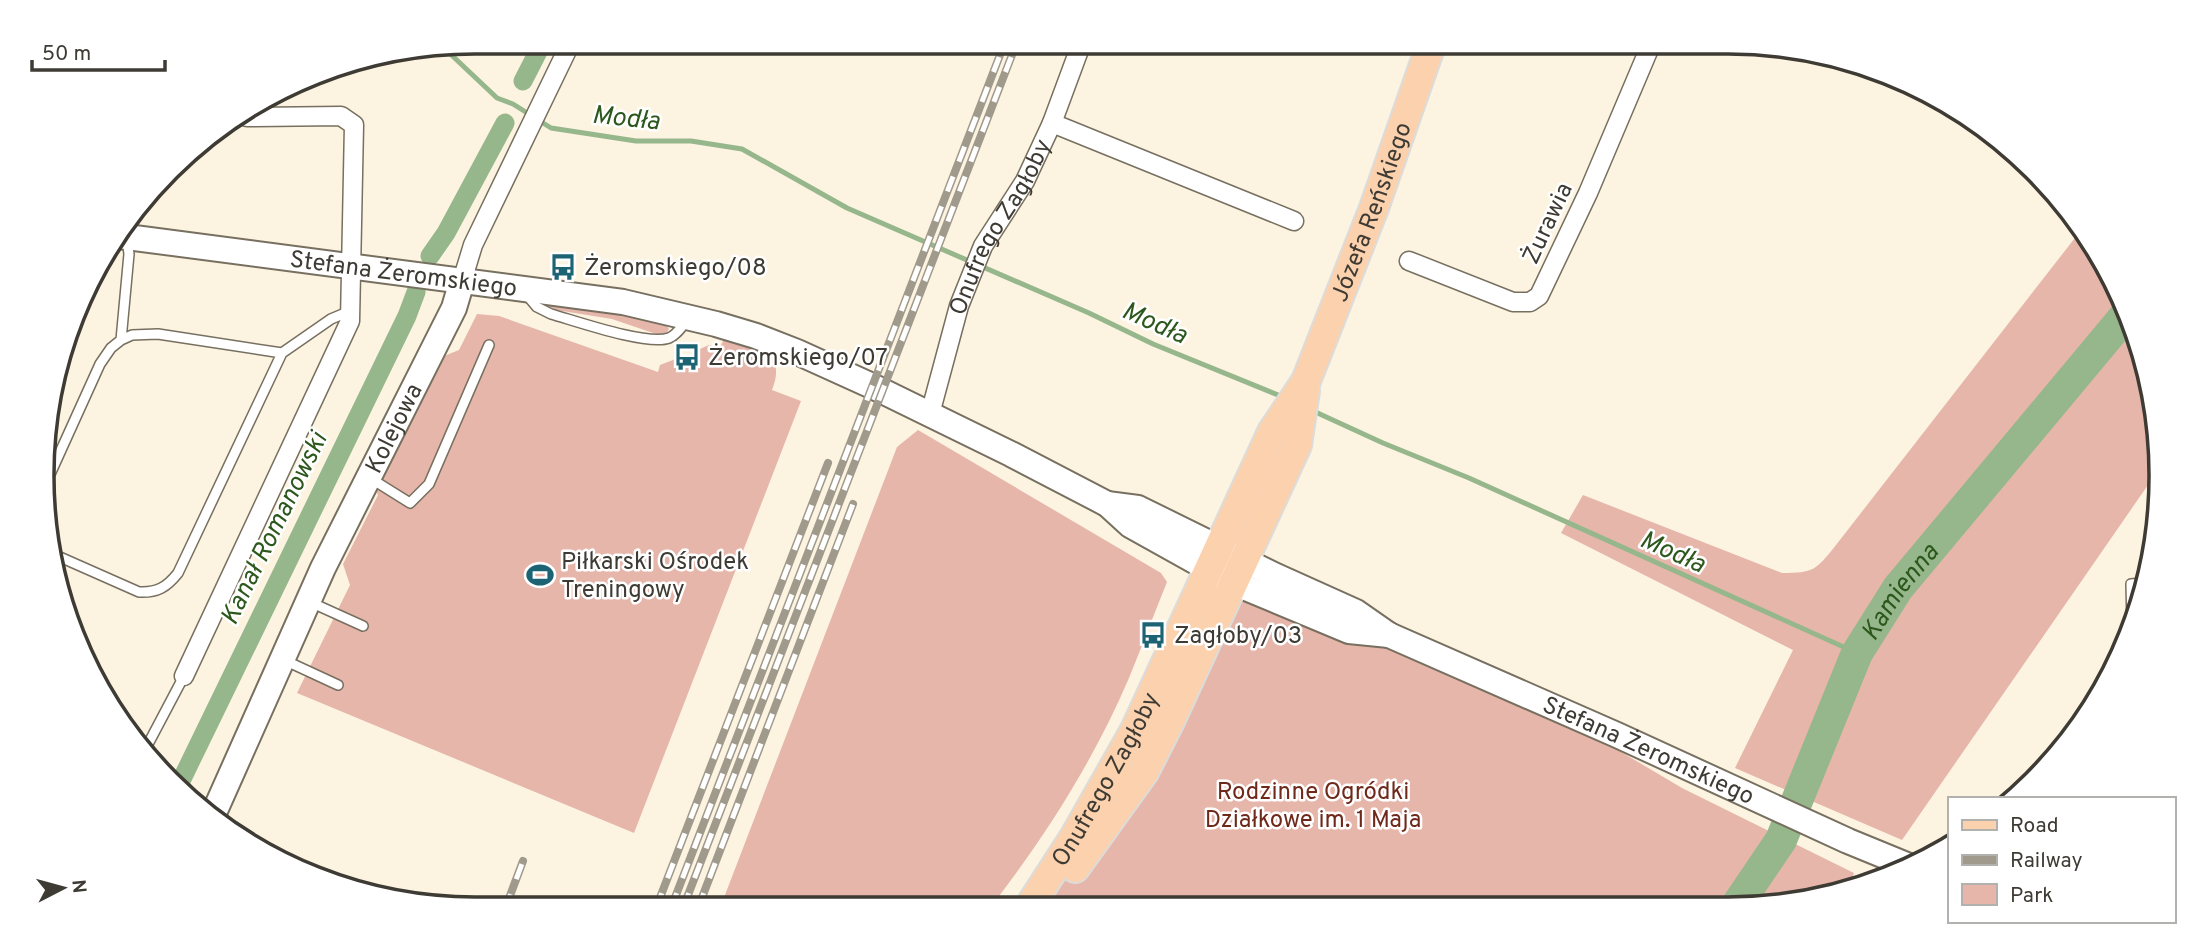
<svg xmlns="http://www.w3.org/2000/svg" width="2203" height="951" font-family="Overpass,sans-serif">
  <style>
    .green { fill: #e6b6ab }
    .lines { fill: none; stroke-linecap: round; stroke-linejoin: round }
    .stream { stroke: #96b78b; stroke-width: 5 }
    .canal { stroke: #96b78b; stroke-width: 19 }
    .river { stroke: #96b78b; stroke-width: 32 }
    .lane-casing { stroke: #776f5f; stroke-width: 12 }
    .street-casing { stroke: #776f5f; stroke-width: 21 }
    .secondary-casing { stroke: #776f5f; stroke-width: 28 }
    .primary-casing { stroke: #dcdcda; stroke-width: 32 }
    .lane { stroke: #fff; stroke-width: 9 }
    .street { stroke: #fff; stroke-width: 18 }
    .secondary { stroke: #fff; stroke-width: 24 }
    .primary { stroke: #fcd1ad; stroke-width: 28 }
    .rail-casing { stroke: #a09a8d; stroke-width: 8 }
    .rail { stroke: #fff; stroke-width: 5; stroke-dasharray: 16; stroke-linecap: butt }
    .labels { text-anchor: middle; stroke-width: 5; stroke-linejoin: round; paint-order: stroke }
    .street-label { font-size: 24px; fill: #3e3b34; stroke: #fff }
    .poi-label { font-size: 24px; fill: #3e3b34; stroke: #fff; text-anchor: start }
    .park-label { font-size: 24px; fill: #6e291b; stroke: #fff }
    .water-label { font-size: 26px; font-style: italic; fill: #2d581d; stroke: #fff }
    .rim { fill: none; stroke: #3e3b34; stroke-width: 3.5 }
  </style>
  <rect width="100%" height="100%" fill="#fcf3e1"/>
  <path class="green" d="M2078 234 2116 284 2160 448 2157 472 1902 840 1735 768 1793 650 1561 533 1583 495 1782 573C1814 573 1816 570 1836 545Z
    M549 303 623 314 665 323 669 329 667 332 659 335 612 319 556 310 548 306Z
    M477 314 499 316 658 372 660 365 678 358 682 362 695 357 693 352 709 345 720 347 724 339C754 349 788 349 772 390L801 401 634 833 297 693 350 585 343 564 378 495 376 491 384 473 444 356 459 350Z
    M918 430 1161 573 1167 582C1154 614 1142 646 1129 678 1094 760 1045 837 990 908H720L897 447Z
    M1234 583 1349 631 1601 740 1682 788 1854 873 1848 888 1784 905 1042 907 1079 863Z"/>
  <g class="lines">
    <path class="stream" d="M443 47 497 98 513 104 551 128 636 141H691L742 149 847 208 1089 313 1153 344 1283 397
      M2121 321H2126
      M1311 410 1383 443 1469 478 1857 653"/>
    <path class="canal" d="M523 81 543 42
      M430 256 446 233 505 123
      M178 787 407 316 416 292"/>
    <path class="river" id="s1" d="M1737 905 1781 840 1857 653 1898 588 2125 316"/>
    <defs>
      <path id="lane" d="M127 239 129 254 121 340 132 335 158 334 282 353 331 319 350 311
        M526 294 537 307 551 314C576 321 647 346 669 338 677 335 682 326 688 319
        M370 478 410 503 429 484 489 345
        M47 481 100 364 111 348 121 340
        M53 554 139 592C157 593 167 587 178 573L282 353
        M310 602 363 626
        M2132 626 2131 584 2142 583
        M284 660 338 685
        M146 748 184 676"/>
      <g id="street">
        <path d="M1052 123 1294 221"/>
        <path d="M1409 261 1513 302H1530L1539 296 1588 193 1652 42"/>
        <path d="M462 281 473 245 571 42"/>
        <path id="s2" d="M930 414 959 306 983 246 1025 181 1052 123 1082 42"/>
        <path d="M184 676 350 321 354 125 341 116 247 117"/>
      </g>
      <g id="secondary">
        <path id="s3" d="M119 236 623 302 716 324 756 336 797 352 872 386 1011 454 1107 504 1130 525 1234 583 1349 631 1389 635"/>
        <path id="s4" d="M1107 504 1138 508 1276 576 1356 612 1389 635 1617 735 1848 841 1909 866"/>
        <path id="s5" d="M213 815 323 568 454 308 462 281"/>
      </g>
      <g id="primary">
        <path d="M1075 868 1144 772 1169 723 1297 445 1305 391"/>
        <path id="s6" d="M1029 907 1075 836 1135 730 1272 432 1306 381 1374 208 1432 42"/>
      </g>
    </defs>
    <use href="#lane" class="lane-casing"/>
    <use href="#street" class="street-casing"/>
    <use href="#secondary" class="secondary-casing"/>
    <use href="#primary" class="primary-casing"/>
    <use href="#lane" class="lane"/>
    <use href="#street" class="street"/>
    <use href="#secondary" class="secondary"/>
    <use href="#primary" class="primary"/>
    <defs>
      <path id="rail" d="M656 908 828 463
        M671 908 1005 42
        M683 908 1017 42
        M698 908 853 504
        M505 909 523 861"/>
    </defs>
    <use href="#rail" class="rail-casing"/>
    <use href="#rail" class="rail"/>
  </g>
  <defs>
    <symbol id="bus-bare" viewBox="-9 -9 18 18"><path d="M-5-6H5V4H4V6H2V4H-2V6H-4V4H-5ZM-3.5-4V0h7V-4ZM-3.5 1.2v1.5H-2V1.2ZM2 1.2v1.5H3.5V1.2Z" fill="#1c6373" stroke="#fff" stroke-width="2.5" paint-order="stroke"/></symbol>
    <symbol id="stadium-bare" viewBox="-9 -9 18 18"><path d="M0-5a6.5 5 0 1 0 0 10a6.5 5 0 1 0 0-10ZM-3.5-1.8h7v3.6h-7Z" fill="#1c6373" stroke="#fff" stroke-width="2.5" paint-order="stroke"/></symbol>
  </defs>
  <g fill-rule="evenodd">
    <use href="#bus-bare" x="544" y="248" width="38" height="38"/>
    <use href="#bus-bare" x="668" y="338" width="38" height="38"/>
    <use href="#stadium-bare" x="521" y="556" width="38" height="38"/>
    <use href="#bus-bare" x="1134" y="616" width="38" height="38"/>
  </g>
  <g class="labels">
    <g class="street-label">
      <text dy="8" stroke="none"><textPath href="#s6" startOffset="777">Józefa Reńskiego</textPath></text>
      <text transform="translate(1547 223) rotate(-65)" y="8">Żurawia</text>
      <text dy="8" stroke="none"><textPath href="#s2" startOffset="201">Onufrego Zagłoby</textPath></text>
      <text dy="8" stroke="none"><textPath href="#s3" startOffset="287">Stefana Żeromskiego</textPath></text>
      <text dy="8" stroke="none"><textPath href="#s5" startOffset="427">Kolejowa</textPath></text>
      <text dy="8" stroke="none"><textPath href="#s4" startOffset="597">Stefana Żeromskiego</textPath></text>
      <text dy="8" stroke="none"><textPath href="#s6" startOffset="149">Onufrego Zagłoby</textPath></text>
    </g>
    <g class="poi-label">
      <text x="584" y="275">Żeromskiego/08</text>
      <text x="708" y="365">Żeromskiego/07</text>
      <text x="561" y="569">Piłkarski Ośrodek<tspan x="561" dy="28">Treningowy</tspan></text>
      <text x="1174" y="643">Zagłoby/03</text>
    </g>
    <g class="park-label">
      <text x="1313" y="799">Rodzinne Ogródki<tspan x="1313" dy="28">Działkowe im. 1 Maja</tspan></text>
    </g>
    <g class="water-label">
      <text transform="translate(626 117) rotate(6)" y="9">Modła</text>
      <text transform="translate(1155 322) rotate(24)" y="9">Modła</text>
      <text transform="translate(273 528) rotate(-64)" y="9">Kanał Romanowski</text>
      <text transform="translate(1673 551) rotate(24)" y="9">Modła</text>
      <text dy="9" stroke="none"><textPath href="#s1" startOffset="355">Kamienna</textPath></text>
    </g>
  </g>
  <path d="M0 0H2203V951H0ZM475 54H1728A421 421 0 0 1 2149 475V476A421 421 0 0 1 1728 897H475A421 421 0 0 1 54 476V475A421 421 0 0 1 475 54Z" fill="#fff" fill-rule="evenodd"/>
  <path class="rim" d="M475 54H1728A421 421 0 0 1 2149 475V476A421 421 0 0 1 1728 897H475A421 421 0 0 1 54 476V475A421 421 0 0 1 475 54Z"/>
  <rect x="1948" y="797" width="228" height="126" fill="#ffffff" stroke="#b2b1ae" stroke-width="2"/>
  <rect x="1962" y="820" width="35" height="10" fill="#fcd1ad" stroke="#b2b1ae" stroke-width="2"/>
  <text x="2010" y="832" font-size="21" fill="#3e3b34">Road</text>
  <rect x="1962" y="855" width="35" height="10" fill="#a09a8d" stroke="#b2b1ae" stroke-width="2"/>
  <text x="2010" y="867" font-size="21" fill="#3e3b34">Railway</text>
  <rect x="1962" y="884" width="35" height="21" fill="#e6b6ab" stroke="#b2b1ae" stroke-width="2"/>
  <text x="2010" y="902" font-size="21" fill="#3e3b34">Park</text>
  <g transform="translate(63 888) rotate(84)" stroke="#ffffff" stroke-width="5" paint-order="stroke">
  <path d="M0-5L12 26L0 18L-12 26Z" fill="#3e3b34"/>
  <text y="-10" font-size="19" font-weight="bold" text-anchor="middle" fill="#3e3b34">N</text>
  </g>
  <path d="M32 60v10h133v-10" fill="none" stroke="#3e3b34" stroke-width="3.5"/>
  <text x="42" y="60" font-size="21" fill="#3e3b34" stroke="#ffffff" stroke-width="5" paint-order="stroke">50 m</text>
</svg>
